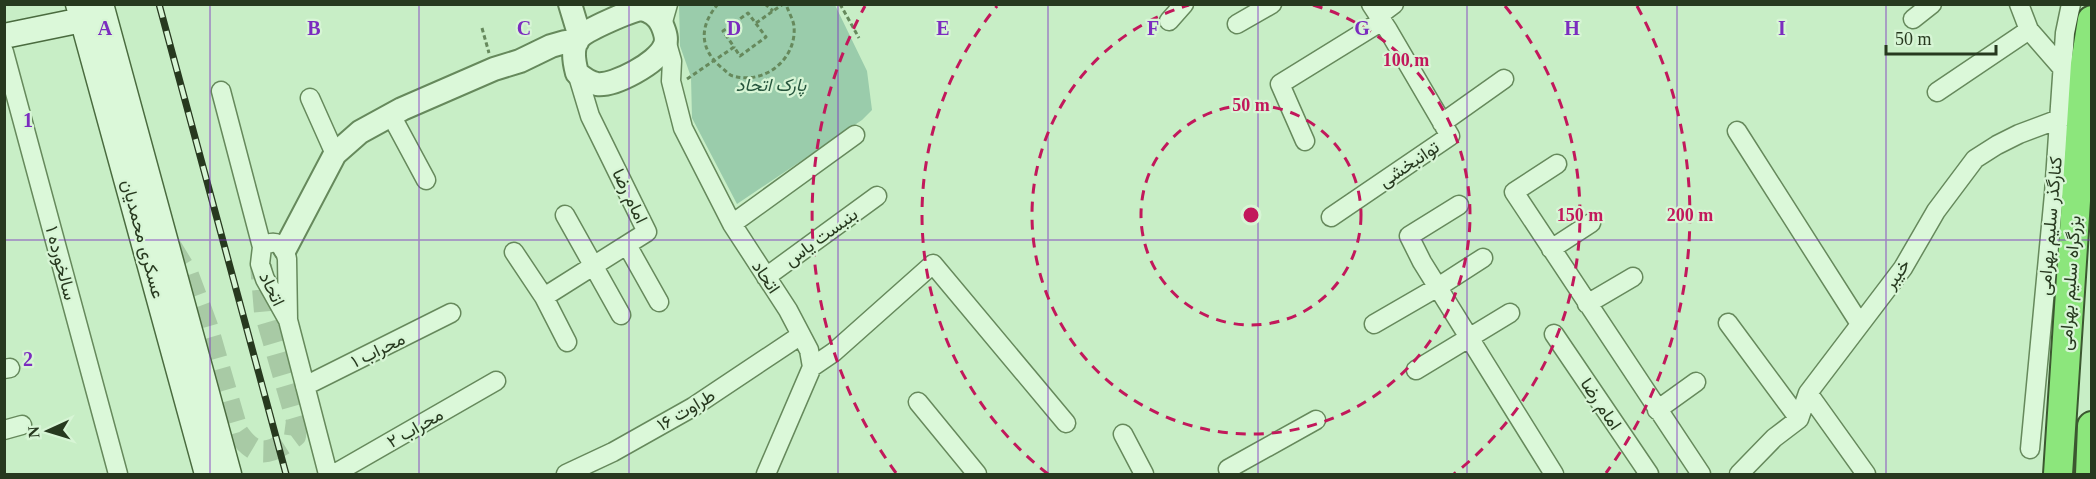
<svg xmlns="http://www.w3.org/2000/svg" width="2096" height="479" font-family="'Times New Roman',Vazirmatn,serif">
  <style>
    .green { fill: #9accab }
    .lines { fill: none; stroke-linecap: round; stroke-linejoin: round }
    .tertiary-tunnel { stroke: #a8caa5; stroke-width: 22; stroke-dasharray: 22 11; stroke-linecap: butt }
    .minor-casing { stroke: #66895c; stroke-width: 21 }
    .tertiary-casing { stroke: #66895c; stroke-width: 26 }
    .secondary-casing { stroke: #4a6b3f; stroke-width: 27 }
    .trunk-casing { stroke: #3b5730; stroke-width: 32 }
    .path { stroke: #66895c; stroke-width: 3; stroke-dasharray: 4.5 3; stroke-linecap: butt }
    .minor { stroke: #dbf8d9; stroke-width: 18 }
    .tertiary { stroke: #dbf8d9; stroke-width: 22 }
    .secondary { stroke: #dbf8d9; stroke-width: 24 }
    .trunk { stroke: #8ce67c; stroke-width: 28 }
    .rail-casing { stroke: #27391f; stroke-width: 7 }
    .rail { stroke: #d7f5d5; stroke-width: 4.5; stroke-dasharray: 14; stroke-linecap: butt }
    .grid { fill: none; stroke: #7b2cbf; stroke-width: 1.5; stroke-opacity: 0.55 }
    .ring { fill: none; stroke: #c2185b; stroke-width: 3; stroke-dasharray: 10 8 }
    .labels { text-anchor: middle; stroke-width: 4.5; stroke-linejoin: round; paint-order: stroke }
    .park-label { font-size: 18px; font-style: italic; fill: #26553d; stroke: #d7f5d5 }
    .street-label { font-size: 18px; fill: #27391f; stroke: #d7f5d5 }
    .grid-label { font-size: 20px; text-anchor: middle; font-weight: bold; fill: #7b2cbf; stroke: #d7f5d5; stroke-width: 4.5; stroke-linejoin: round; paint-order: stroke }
    .centre { fill: #c2185b; stroke: #d7f5d5; stroke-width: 3 }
    .ring-label { font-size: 18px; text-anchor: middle; font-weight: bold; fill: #c2185b; stroke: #d7f5d5; stroke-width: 4.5; stroke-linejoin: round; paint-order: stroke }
  </style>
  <rect width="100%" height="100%" fill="#c8eec6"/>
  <path class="green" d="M679 5H835L867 71 872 110 862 120 737 204 692 118 691 77 680 46Z"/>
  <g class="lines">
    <path class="tertiary-tunnel" d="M171 247 188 275 207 326 238 433C257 460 271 454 295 436L297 421 265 312 261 265"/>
    <defs>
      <path id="minor" d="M2019 4 2029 30 2063 69
        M1378 16 1394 4
        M1913 19 1932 4
        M1169 21 1184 4
        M1237 24 1272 4
        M662 25 668 4
        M666 40 672 61 671 81 683 128 732 224 788 310 809 350 812 367 766 474
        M4 52 118 474
        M221 91 262 247
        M1937 92 2029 30
        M310 98 335 154
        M391 115 426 180
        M1442 123 1504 79
        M1737 131 1860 324
        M1305 141 1280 84 1382 21
        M1557 164 1514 192 1701 474
        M1459 205 1409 236 1422 262 1554 474
        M565 215 621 315
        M1331 217 1450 136 1388 30 1371 4
        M732 224 855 135
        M627 245 659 302
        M1551 249 1591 223
        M514 252 544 297 567 342
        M766 277 877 196
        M544 297 647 232 590 116 577 73
        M1587 304 1633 277
        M288 320 287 259C284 244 275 238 262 247L260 264 265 279 288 320 328 474
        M1728 323 1799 419
        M1374 324 1438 287 1483 258
        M1554 334 1649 474
        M812 367 834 352 933 264 1066 423
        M4 369 10 368
        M1416 370 1510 313
        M305 386 451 313
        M1808 393 1866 474
        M918 402 977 474
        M1657 410 1696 382
        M4 430 22 425
        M1123 434 1144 474
        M2030 449 2054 194 2065 33 2071 4
        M334 474 496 381
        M566 474 613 452 693 407 801 335
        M1230 474 1228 469 1316 420
        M1739 474 1774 438 1799 419 1808 393 1903 268 1936 211 1975 159 1997 145 2019 134 2083 110"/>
      <path id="tertiary" d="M570 4 580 37
        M641 9C651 11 658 16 662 25 665 32 668 40 664 47 657 63 615 86 597 84 590 83 583 78 577 73 574 62 571 46 580 37 588 29 630 11 641 9Z
        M285 249 335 154 360 132 402 109 494 69 520 61 551 46 565 42H577"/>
      <path id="secondary" d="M78 4 207 474
        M101 4 229 474
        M4 36 82 20"/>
      <path id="trunk" d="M2058 474 2085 64 2092 20
        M2090 474 2092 426"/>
    </defs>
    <use href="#minor" class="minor-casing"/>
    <use href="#tertiary" class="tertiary-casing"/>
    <use href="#secondary" class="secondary-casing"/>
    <use href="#trunk" class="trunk-casing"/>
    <path class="path" d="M718 4C699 26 699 49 722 68 726 71 729 75 733 76 765 85 797 59 794 26 793 19 788 11 786 4
      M765 4 773 11
      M840 4 859 38
      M756 23 783 4
      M482 28 489 53
      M687 79 734 47 723 31 748 13 766 37 740 56 734 47"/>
    <use href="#minor" class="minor"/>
    <use href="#tertiary" class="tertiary"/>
    <use href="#secondary" class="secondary"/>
    <use href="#trunk" class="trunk"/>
    <defs>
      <path id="rail" d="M159 4 286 474"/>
    </defs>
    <use href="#rail" class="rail-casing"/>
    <use href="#rail" class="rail"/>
  </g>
  <path class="grid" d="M210 4V474M419 4V474M629 4V474M838 4V474M1048 4V474M1258 4V474M1467 4V474M1677 4V474M1886 4V474M4 240H2092"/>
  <g class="ring">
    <circle cx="1251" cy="215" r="110"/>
    <path d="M1313 5A219 219 0 1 1 1189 5"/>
    <path d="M1048 474A329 329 0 0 1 997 6M1505 6A329 329 0 0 1 1454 474"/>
    <path d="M896 473A439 439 0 0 1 865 6M1637 6A439 439 0 0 1 1606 473"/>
  </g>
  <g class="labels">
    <g class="park-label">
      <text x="771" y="91">پارک اتحاد</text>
    </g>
    <g class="street-label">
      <text transform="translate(1409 164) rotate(-34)" y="6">توانبخشی</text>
      <text transform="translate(630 196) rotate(64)" y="6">امام رضا</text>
      <text transform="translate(2050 226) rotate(-85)" y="6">کنارگذر سلیم بهرامی</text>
      <text transform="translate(821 237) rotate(-36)" y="6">بنبست یاس</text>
      <text transform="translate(143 239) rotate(75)" y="6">عسکری محمدیان</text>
      <text transform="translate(61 263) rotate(75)" y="6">سالخورده ۱</text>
      <text transform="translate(1897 274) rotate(-55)" y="6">خیبر</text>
      <text transform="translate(766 277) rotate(56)" y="6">اتحاد</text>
      <text transform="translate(2070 283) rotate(-86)" y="6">بزرگراه سلیم بهرامی</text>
      <text transform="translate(272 289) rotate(64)" y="6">اتحاد</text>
      <text transform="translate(378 350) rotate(-26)" y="6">محراب ۱</text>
      <text transform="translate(1601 404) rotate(56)" y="6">امام رضا</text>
      <text transform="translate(686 410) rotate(-31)" y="6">طراوت ۱۶</text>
      <text transform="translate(415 428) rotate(-30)" y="6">محراب ۲</text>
    </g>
  </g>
  <g class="grid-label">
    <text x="105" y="35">A</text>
    <text x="314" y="35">B</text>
    <text x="524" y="35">C</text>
    <text x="734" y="35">D</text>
    <text x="943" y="35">E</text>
    <text x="1153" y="35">F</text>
    <text x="1362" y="35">G</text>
    <text x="1572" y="35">H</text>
    <text x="1782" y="35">I</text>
    <text x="28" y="127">1</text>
    <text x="28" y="366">2</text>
  </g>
  <circle cx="1251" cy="215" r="9" class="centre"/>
  <g class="ring-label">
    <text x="1406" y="66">100 m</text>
    <text x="1251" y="111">50 m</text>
    <text x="1580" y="221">150 m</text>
    <text x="1690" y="221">200 m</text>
  </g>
  <rect width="2096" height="479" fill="none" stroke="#27391f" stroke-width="12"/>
  <g transform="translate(48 431) rotate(266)" stroke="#d7f5d5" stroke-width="4.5" paint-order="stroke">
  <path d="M0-4.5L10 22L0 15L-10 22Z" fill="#27391f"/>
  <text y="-9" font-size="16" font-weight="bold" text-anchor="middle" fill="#27391f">N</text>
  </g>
  <path d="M1886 45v9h110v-9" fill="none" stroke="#27391f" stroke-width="3"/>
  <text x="1895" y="45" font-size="18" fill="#27391f" stroke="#d7f5d5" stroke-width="4.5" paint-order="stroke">50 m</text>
</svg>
